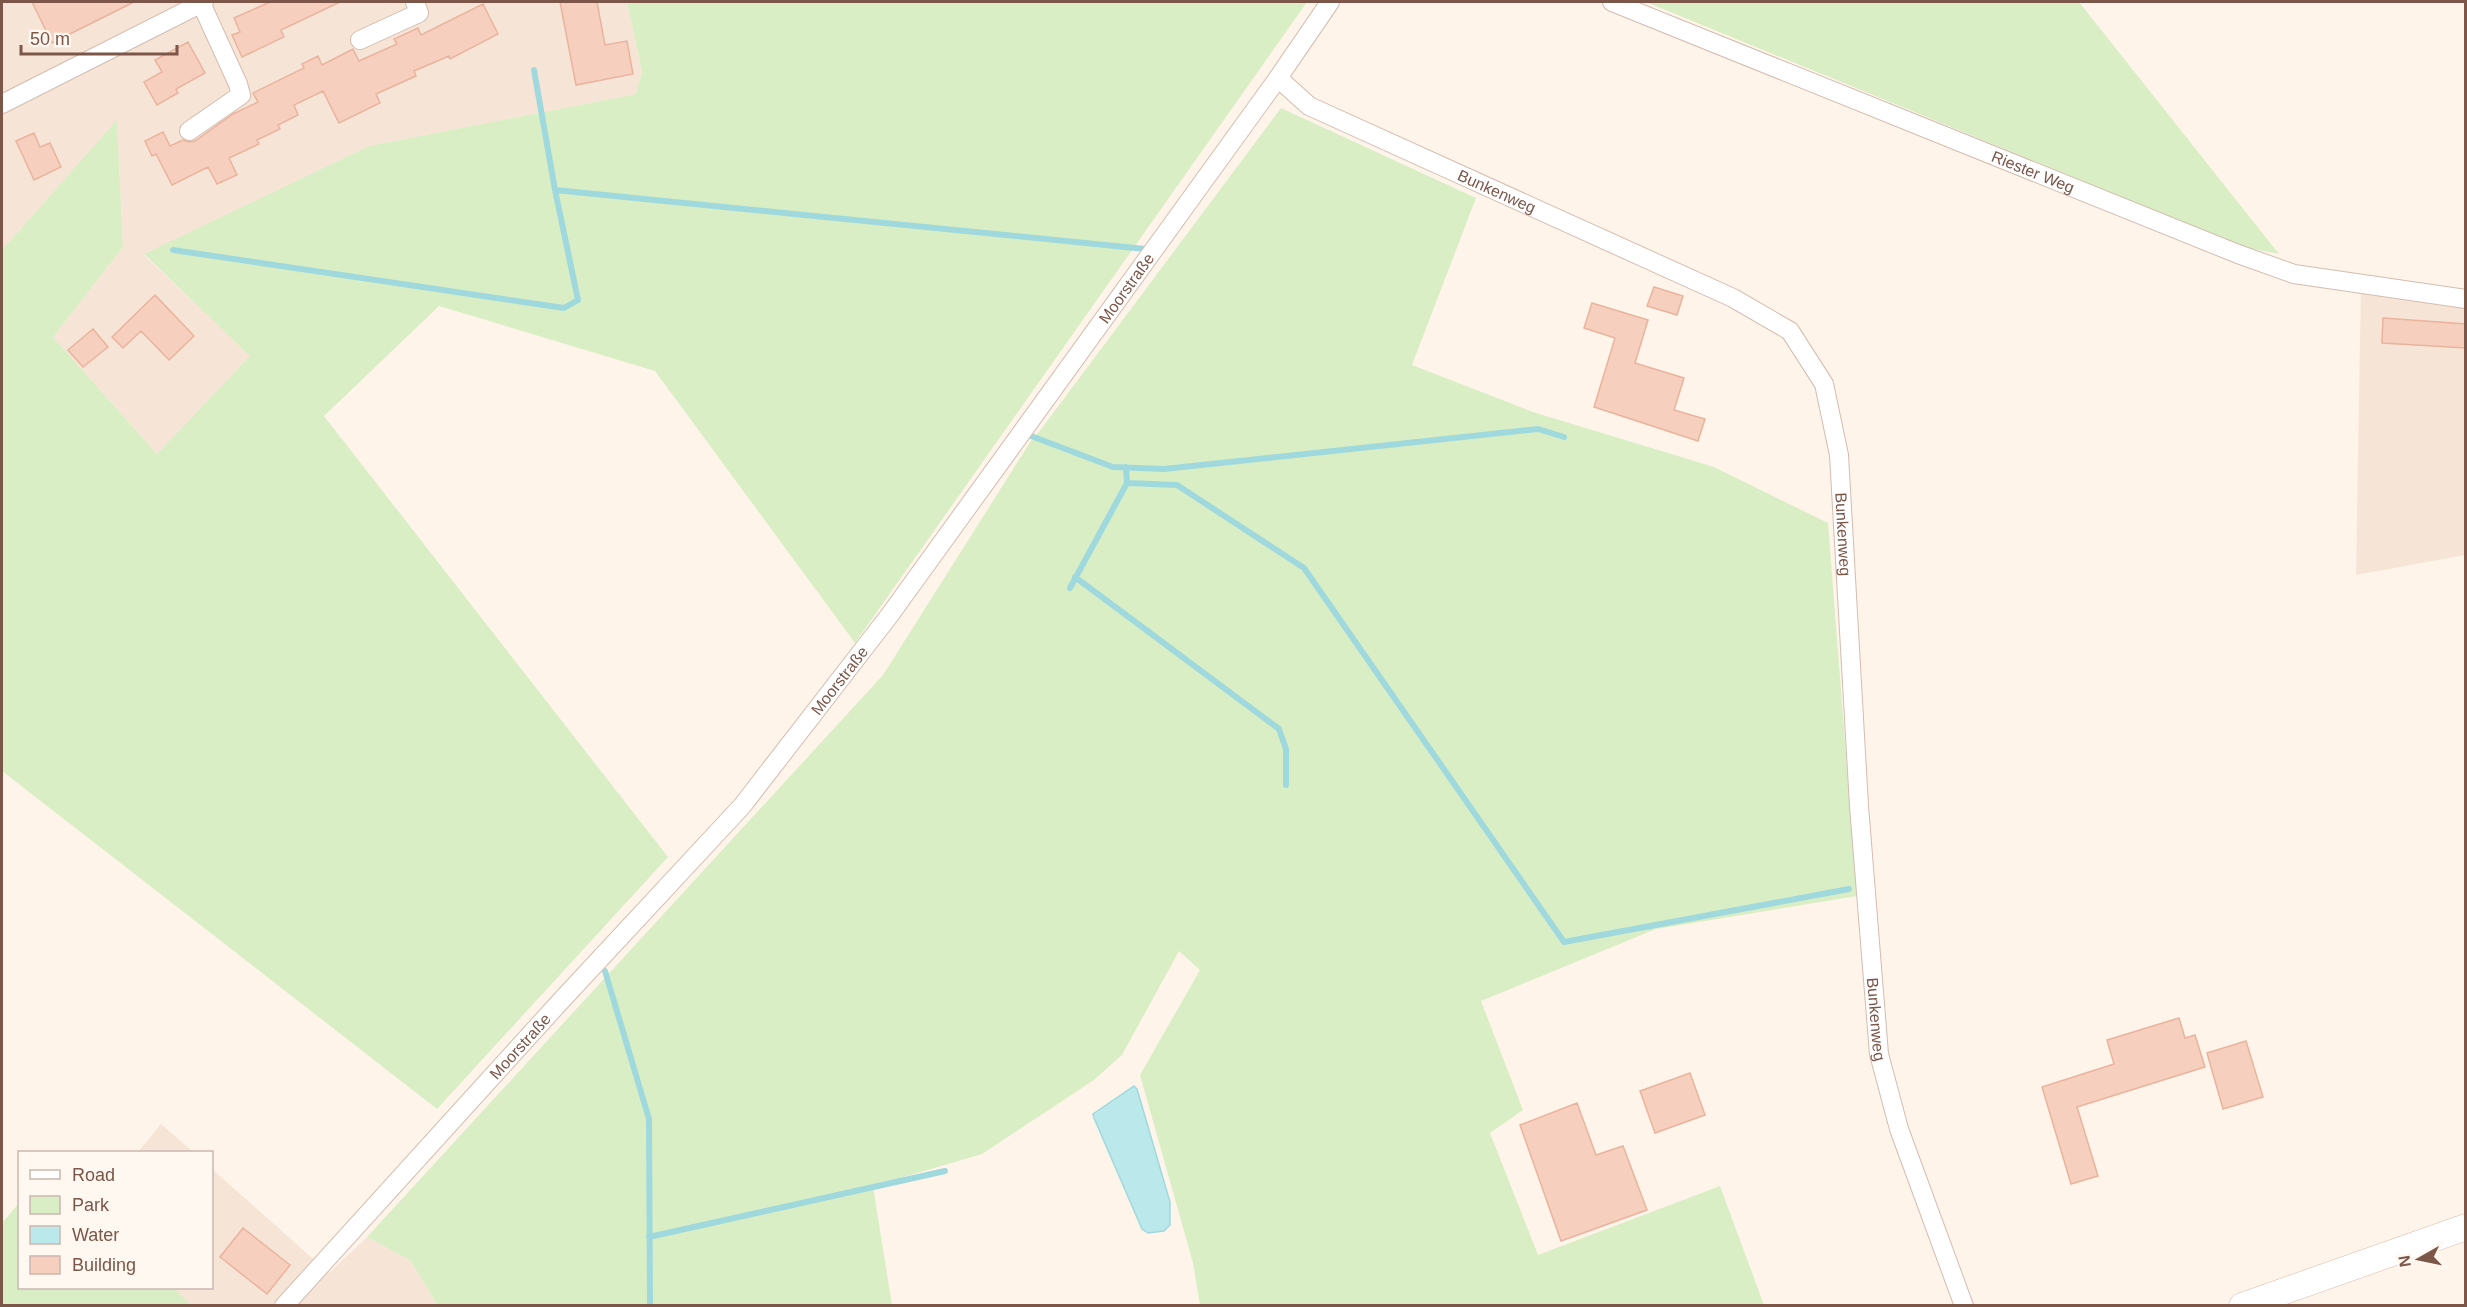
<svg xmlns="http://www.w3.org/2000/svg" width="2467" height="1307" font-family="Arial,sans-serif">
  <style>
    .residential { fill: #f6e5d6 }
    .green { fill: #daeec5 }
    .water { fill: #bbe8ea; stroke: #a0d9dd; stroke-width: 1.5 }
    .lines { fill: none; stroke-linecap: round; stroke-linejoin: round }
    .stream { stroke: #a0d9dd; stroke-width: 6 }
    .building { fill: #f6cfbe; stroke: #eab39d; stroke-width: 1.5 }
    .street-casing { stroke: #d4bcb0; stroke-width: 20 }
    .secondary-casing { stroke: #d8bcac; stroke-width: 27 }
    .street { stroke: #fff; stroke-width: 18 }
    .secondary { stroke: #fff; stroke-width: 26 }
    .labels { text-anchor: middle; stroke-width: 5; stroke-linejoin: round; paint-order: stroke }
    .street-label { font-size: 16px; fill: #7c5649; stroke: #fff8f1 }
  </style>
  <rect width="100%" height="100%" fill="#fef4e9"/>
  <path class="residential" d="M2 2H627L642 72 637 94 369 146 144 255 251 356 157 454 53 337 123 247 117 121 2 250Z
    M2361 283 2465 296V555L2356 575Z
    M161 1124 193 1152H138Z
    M212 1169 329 1273 367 1237 411 1261 437 1305H191L174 1288H212Z"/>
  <path class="green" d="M627 2H1307L855 643 655 371 439 306 324 416 668 857 437 1109 2 771V250L117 120 123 247 53 337 157 454 250 356 144 254 369 146 636 94 642 72Z
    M1646 2H2079L2279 254 2244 247Z
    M1281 108 1476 198 1412 365 1533 412 1714 467 1828 523 1857 896 1656 929 1481 1001 1523 1110 1490 1133 1538 1255 1720 1186 1764 1305H1200L1193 1263 1140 1075 1200 970 1179 951 1122 1055 1094 1080 982 1154 873 1186 892 1305H437L411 1261 367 1237 883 675 1034 436 1039 432Z
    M19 1203 20 1288H174L191 1305H2V1223Z"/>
  <path class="water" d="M1134 1086 1137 1089 1170 1202V1225L1164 1231 1148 1233 1142 1229 1094 1118 1093 1114Z"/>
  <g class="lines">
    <path class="stream" d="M555 190 1145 249
      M173 250 564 308 578 300 555 190 534 70
      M1031 436 1113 467 1164 469 1538 429 1564 437
      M1126 467 1127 483 1177 485 1304 568 1564 942 1849 889
      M1075 577 1279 729 1286 749V785
      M1070 588 1127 483
      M605 971 649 1119 650 1306
      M649 1237 945 1171"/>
  </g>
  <path class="building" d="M32 2H134L52 43Z
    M270 2H340L281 30 284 37 242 57 232 35 240 32 234 18Z
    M560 2H597L605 45 627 41 633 74 576 85Z
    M483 4 498 34 450 59 449 56 414 71 416 76 376 94 380 103 339 123 323 91 294 105 298 115 278 125 280 129 257 140 259 144 229 158 237 175 217 184 208 167 172 185 156 154 152 156 145 141 163 132 170 146 183 140 189 142 195 141 233 114 258 102 253 93 304 68 302 64 318 56 322 65 353 49 359 61 397 44 394 39 418 28 421 35Z
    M188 42 205 73 176 89 178 93 157 105 144 82 162 72 155 60Z
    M34 133 40 147 50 143 61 167 34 180 16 141Z
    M1654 287 1683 296 1677 315 1647 306Z
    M155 295 194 336 169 360 141 331 123 348 112 337Z
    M1592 303 1648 320 1635 363 1684 378 1674 410 1705 419 1698 441 1594 407 1615 338 1584 328Z
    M2383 318 2466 324V348L2382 343Z
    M93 329 108 347 83 367 68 350Z
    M2179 1018 2185 1038 2195 1035 2205 1067 2077 1107 2098 1176 2071 1184 2042 1087 2114 1064 2107 1040Z
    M2246 1041 2263 1097 2223 1109 2207 1053Z
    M1690 1073 1705 1115 1655 1133 1640 1091Z
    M1577 1103 1596 1155 1623 1146 1647 1210 1561 1241 1520 1125Z
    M243 1228 290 1265 267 1294 220 1257Z"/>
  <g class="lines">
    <defs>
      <g id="street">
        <path id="s1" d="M1612 2 2238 254 2294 274 2466 299"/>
        <path d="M360 40 419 13 415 2"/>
        <path id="s2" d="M1278 78 1309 106 1733 298 1790 331 1824 384 1839 455 1859 806 1879 1054 1899 1129 1964 1306"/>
        <path d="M2 104 204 2"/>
        <path d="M189 131 241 95 238 84 201 3"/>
        <path id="s3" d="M284 1306 558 1004 742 806 889 616 1278 78 1330 2"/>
      </g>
      <path id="secondary" d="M2242 1306 2466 1227"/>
    </defs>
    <use href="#street" class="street-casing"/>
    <use href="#secondary" class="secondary-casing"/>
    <use href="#street" class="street"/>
    <use href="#secondary" class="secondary"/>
  </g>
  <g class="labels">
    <g class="street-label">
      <text dy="6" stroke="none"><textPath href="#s1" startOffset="454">Riester Weg</textPath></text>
      <text dy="6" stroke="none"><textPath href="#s2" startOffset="248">Bunkenweg</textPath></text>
      <text dy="6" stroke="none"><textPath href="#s3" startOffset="1323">Moorstraße</textPath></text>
      <text dy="6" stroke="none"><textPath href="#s2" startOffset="788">Bunkenweg</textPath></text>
      <text dy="6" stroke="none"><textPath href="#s3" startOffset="837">Moorstraße</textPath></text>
      <text dy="6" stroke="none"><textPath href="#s2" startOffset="1274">Bunkenweg</textPath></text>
      <text dy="6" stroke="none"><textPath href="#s3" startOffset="351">Moorstraße</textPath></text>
    </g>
  </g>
  <rect width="2467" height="1307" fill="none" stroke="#7c5649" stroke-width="6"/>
  <rect x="18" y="1151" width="195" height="138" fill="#fff8f1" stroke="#cbb7ae" stroke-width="1.5"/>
  <rect x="30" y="1170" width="30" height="9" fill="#ffffff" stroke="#cbb7ae" stroke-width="1.5"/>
  <text x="72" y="1181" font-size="18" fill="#7c5649">Road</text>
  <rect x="30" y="1196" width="30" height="18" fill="#daeec5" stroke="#cbb7ae" stroke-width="1.5"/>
  <text x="72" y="1211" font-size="18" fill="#7c5649">Park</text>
  <rect x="30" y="1226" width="30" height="18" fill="#bbe8ea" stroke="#cbb7ae" stroke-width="1.5"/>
  <text x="72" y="1241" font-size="18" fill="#7c5649">Water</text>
  <rect x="30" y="1256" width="30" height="18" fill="#f6cfbe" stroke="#cbb7ae" stroke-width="1.5"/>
  <text x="72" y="1271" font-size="18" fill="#7c5649">Building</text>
  <g transform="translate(2419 1259) rotate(261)" stroke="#fff8f1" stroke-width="4.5" paint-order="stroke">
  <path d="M0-4.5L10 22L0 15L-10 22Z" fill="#7c5649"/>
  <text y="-9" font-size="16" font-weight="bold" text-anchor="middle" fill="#7c5649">N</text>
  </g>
  <path d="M21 45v9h156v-9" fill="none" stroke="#7c5649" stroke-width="3"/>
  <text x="30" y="45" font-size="18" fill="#7c5649" stroke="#fff8f1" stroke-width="4.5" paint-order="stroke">50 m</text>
</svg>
